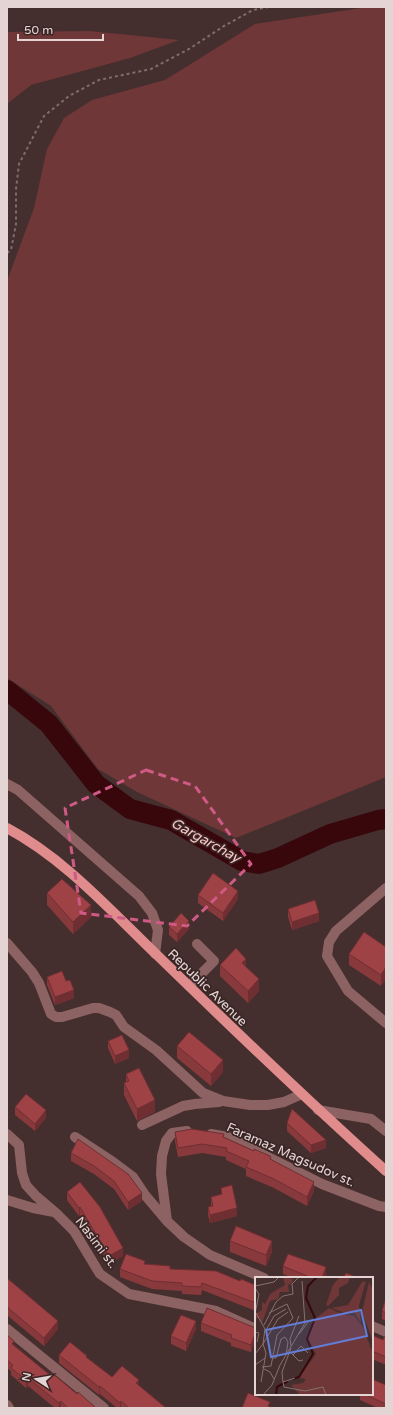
<svg xmlns="http://www.w3.org/2000/svg" width="393" height="1415" font-family="'Varela Round',sans-serif">
  <style>
    .green { fill: #6f3738 }
    .lines { fill: none; stroke-linecap: round; stroke-linejoin: round }
    .river { stroke: #37070c; stroke-width: 20 }
    .path { stroke: #7f6c6b; stroke-width: 2; stroke-dasharray: 3 3; stroke-linecap: butt }
    .minor { stroke: #8d6262; stroke-width: 10 }
    .major { stroke: #e18c8c; stroke-width: 10 }
    .wall { fill: #88393c }
    .shaded-wall { fill: #6f2e31 }
    .building { fill: #9e4246; stroke: #6f2e31 }
    .marked { fill: none; stroke: #ce5a85; stroke-width: 3; stroke-dasharray: 8 5; stroke-linejoin: round }
    .labels { text-anchor: middle; stroke-width: 3.5; stroke-linejoin: round; paint-order: stroke }
    .street-label { font-size: 13px; fill: #e4d5d4; stroke: #3a2525 }
    .water-label { font-size: 14px; font-style: italic; fill: #fcc6c5; stroke: #3a2525 }
    .inset-river { fill: none; stroke: #37070c; stroke-width: 2 }
    .inset-road { fill: none; stroke: #857170; stroke-width: 1 }
    .view { fill: #637dd7; fill-opacity: 0.15; stroke: #637dd7; stroke-width: 2 }
    .inset-edge { fill: none; stroke: #e4d5d4; stroke-width: 2 }
  </style>
  <rect width="100%" height="100%" fill="#452f2e"/>
  <path class="green" d="M368 7H386V777L236 838 137 792 98 769 51 706 7 678V281L34 208 47 149 64 118 92 100 165 80 255 24Z
    M89 31 179 40 130 58 31 85 7 104V32Z"/>
  <g class="lines">
    <path class="river" d="M7 690 49 724 96 784 130 809 171 820 242 861 259 864 278 858 330 834 378 820 386 819"/>
    <path class="path" d="M7 253 11 250 16 224V189L19 164 44 116 69 96 99 80 151 69 189 49 224 26 253 10 269 7"/>
    <path class="minor" d="M7 784 18 790 139 896 152 913 158 930 155 954
      M386 888 336 931 329 942 327 956 348 991 386 1023
      M7 943 32 972 39 983 51 1014 56 1017H62L93 1008H99L110 1012 116 1015 124 1027 156 1050 203 1093 223 1101 250 1105H268L284 1102 302 1094
      M189 986 214 961 197 944
      M318 1110 371 1119 386 1131
      M142 1125 183 1106 195 1104 219 1102
      M187 1131 172 1133 166 1141 162 1156 161 1174 167 1221 184 1237 210 1255 264 1278
      M7 1134 19 1145 22 1173 26 1185 36 1196 56 1213 74 1231 100 1274 129 1294 216 1311 256 1329
      M211 1134 228 1137 322 1184 379 1206 386 1207
      M75 1137 113 1162 133 1177 145 1195 167 1221
      M7 1200 33 1208 54 1212
      M372 1326 386 1332
      M7 1329 104 1408
      M7 1405 9 1408"/>
    <path class="major" d="M7 828C65 859 110 910 157 955 232 1028 308 1101 386 1171"/>
  </g>
  <path class="wall" d="M47 893 91 917 73 934 47 905Z
    M198 895 238 899 223 921 198 903Z
    M288 909 319 921 292 930 288 917Z
    M169 927 189 929 177 942 169 935Z
    M386 947 381 986 349 965V954Z
    M220 965 246 967 259 991 248 1003 220 976Z
    M47 977 66 981 74 998 55 1005 47 985Z
    M108 1041 129 1058 115 1064 108 1048Z
    M177 1046 223 1072 211 1086 177 1058Z
    M126 1074 155 1112 137 1121 124 1095V1083H126Z
    M15 1107 46 1118 35 1131 15 1115Z
    M287 1123 326 1148 311 1153 287 1131Z
    M175 1132 224 1137 271 1159 314 1191 307 1206 274 1188 246 1176V1169L226 1160V1157L202 1153 178 1157 175 1141Z
    M78 1139 142 1201 128 1210 114 1189 94 1174 71 1161V1153Z
    M221 1188 237 1216 210 1223 208 1215V1207L211 1206V1197L221 1195Z
    M67 1192 123 1256 109 1264 80 1215 79 1216 67 1200Z
    M230 1241 272 1252 266 1266 230 1252Z
    M145 1264 170 1269 256 1289V1311L202 1290 201 1295 182 1294V1291L152 1289 120 1277V1269Z
    M283 1266 326 1275 325 1278H293L283 1274Z
    M7 1278 58 1329 44 1346 8 1316V1314H7Z
    M386 1301V1321L382 1319V1311Z
    M201 1323 256 1327V1339L251 1352 231 1346V1343L201 1331Z
    M196 1329 186 1351 171 1344V1336Z
    M7 1335 14 1345 50 1375 95 1408H55L28 1386 26 1388 11 1375V1371L7 1368Z
    M372 1335 383 1340 386 1338V1365L372 1359Z
    M59 1355 87 1358 112 1377 139 1386 166 1408H117L100 1394 99 1395 59 1363Z
    M386 1385V1408H378L360 1400V1395L357 1394H372Z"/>
  <path class="shaded-wall" d="M238 891V899L223 921V913Z
    M91 905V917L73 934V922Z
    M319 913V921L292 930V922Z
    M189 921V929L177 942V934Z
    M246 959V970L242 963Z
    M386 967V979L381 986V975Z
    M259 979V991L248 1003V991Z
    M74 990V998L55 1005V997Z
    M129 1050V1058L115 1064V1056Z
    M223 1060V1072L211 1086V1074Z
    M155 1100V1112L137 1121V1109Z
    M46 1110V1118L35 1131V1124Z
    M326 1140V1148L311 1153V1145Z
    M314 1182V1191L307 1206V1197Z
    M142 1193V1201L128 1210V1202Z
    M80 1207V1215L79 1216V1208Z
    M237 1208V1216L210 1223V1215Z
    M272 1241V1252L266 1266V1255Z
    M123 1248V1256L109 1264V1256Z
    M326 1267V1275L325 1278H322Z
    M58 1321V1329L44 1346V1338Z
    M196 1321V1329L186 1351V1343Z
    M256 1331V1339L251 1352V1345Z
    M28 1378V1386L26 1388V1380Z
    M139 1380V1388L136 1383Z
    M100 1386V1394L99 1395V1387Z
    M61 1401V1408H59V1403Z
    M121 1401V1408H120V1403Z"/>
  <path class="building" d="M213 873 238 891 223 913 198 895Z
    M62 879 91 905 73 922 47 893Z
    M315 900 319 913 292 922 288 909Z
    M181 913 189 921 177 934 169 927Z
    M364 932 386 947V967L381 975 349 954Z
    M236 948 246 959 242 963 259 979 248 991 220 965Z
    M62 971 66 981 70 980 74 990 55 997 47 977Z
    M189 1032 223 1060 211 1074 177 1046Z
    M122 1035 129 1050 115 1056 108 1041Z
    M139 1068 155 1100 137 1109 124 1083 129 1081 126 1074Z
    M26 1094 46 1110 35 1124 15 1107Z
    M292 1109 326 1140 311 1145 287 1123Z
    M192 1129 224 1134 223 1137 254 1151V1149L270 1156 271 1157 270 1159 314 1182 307 1197 274 1179 246 1167 249 1161 226 1151 227 1148 202 1144 178 1148 175 1132Z
    M78 1139 128 1174 142 1193 128 1202 114 1181 94 1166 71 1153Z
    M80 1182 100 1207 123 1248 109 1256 80 1207 79 1208 67 1192Z
    M232 1185 237 1208 210 1215 208 1207 213 1206 211 1197 222 1194 221 1188Z
    M236 1226 272 1241 266 1255 230 1241Z
    M126 1254 145 1261 144 1264 170 1266V1269L216 1271 240 1281 241 1279 255 1285 254 1288 256 1289V1303L202 1283 201 1287 182 1286V1283L152 1281 120 1269Z
    M288 1254 326 1267 322 1278H312L283 1266Z
    M346 1273 359 1278H343Z
    M7 1278 58 1321 44 1338 8 1308V1307L7 1306Z
    M385 1301H386V1313L382 1311Z
    M207 1308 253 1327H256V1331L251 1345 231 1338 232 1335 201 1323Z
    M181 1315 196 1321 186 1343 171 1336Z
    M7 1335 14 1341 12 1344 50 1375 52 1373 77 1394 78 1392 95 1407 94 1408H68L61 1401 59 1403 28 1378 26 1380 11 1368 13 1365 7 1360Z
    M372 1335 383 1340 384 1337 386 1338V1357L372 1351Z
    M70 1342 87 1356 86 1357 112 1377 122 1366 139 1380 136 1383 166 1408H129L121 1401 120 1403 100 1386 99 1387 59 1355Z
    M372 1379 386 1385V1404L364 1394H372Z
    M248 1393 270 1402 268 1406 272 1408H242Z"/>
  <path class="marked" d="M146 770 195 786 251 864 187 926 81 913 65 808Z"/>
  <g class="labels">
    <g class="street-label">
      <text transform="translate(208 987) rotate(44)" y="5">Republic Avenue</text>
      <text transform="translate(291 1154) rotate(24)" y="5">Faramaz Magsudov st.</text>
      <text transform="translate(97 1242) rotate(53)" y="5">Nasimi st.</text>
    </g>
    <g class="water-label">
      <text transform="translate(206 840) rotate(29)" y="5">Gargarchay</text>
    </g>
  </g>
  <g transform="translate(255 1277)">
    <rect width="118" height="118" fill="#452f2e"/>
    <path d="M28 0 38 2 37 6 33 8 34 15H25L23 22 15 24 7 46 4 40 0 43V37L7 33V25L10 27 15 17 30 8ZM85 0H95L93 6 84 11V18L73 29 71 28 78 8ZM111 4 104 28 106 46 99 35 90 36 76 31 93 28 107 5ZM114 5 118 13V65L107 35ZM74 31 87 37 99 39 108 50 116 72 118 71V118H45L36 108 48 106 51 102 44 101 61 77 53 61 55 53 61 41Z" fill="#6f3738"/>
    <path class="inset-river" d="M38 102 44 100 58 77 52 62 60 41 51 21 53 9 62 0M21 118 22 110 33 104"/>
    <path class="inset-road" d="M0 9 19 5 24 0M0 11 4 17 0 37M9 48 21 25 28 19 38 17 37 7 43 1M0 55 4 56 2 65M10 55 19 39 31 32M44 57 54 44M36 69 35 62 44 39M36 71 27 95 28 105 40 101M0 77 8 67 10 52 1 36M37 77 44 84 48 83M38 78 46 69 53 76M18 81H21L26 62 30 60 33 65 31 78M0 88 10 81M7 90 16 89 22 58 38 41 32 27 14 36M9 92 15 95 19 102M6 105 11 76 8 67 23 42 33 35M28 105 29 110 50 114 68 110 71 118M8 118 17 108 25 88 50 46 47 4"/>
    <path class="view" d="M106 33 112 59 16 80 11 53Z"/>
    <rect width="118" height="118" class="inset-edge"/>
  </g>
  <rect width="393" height="1415" fill="none" stroke="#e4d5d4" stroke-width="16"/>
  <g transform="translate(36 1379) rotate(282)" stroke="#3a2525" stroke-width="3" paint-order="stroke">
  <path d="M0-3L7 15L0 10L-7 15Z" fill="#e4d5d4"/>
  <text y="-6" font-size="11" font-weight="bold" text-anchor="middle" fill="#e4d5d4">N</text>
  </g>
  <path d="M18 34v6h85v-6" fill="none" stroke="#e4d5d4" stroke-width="2"/>
  <text x="24" y="34" font-size="12" fill="#e4d5d4" stroke="#3a2525" stroke-width="3" paint-order="stroke">50 m</text>
</svg>
